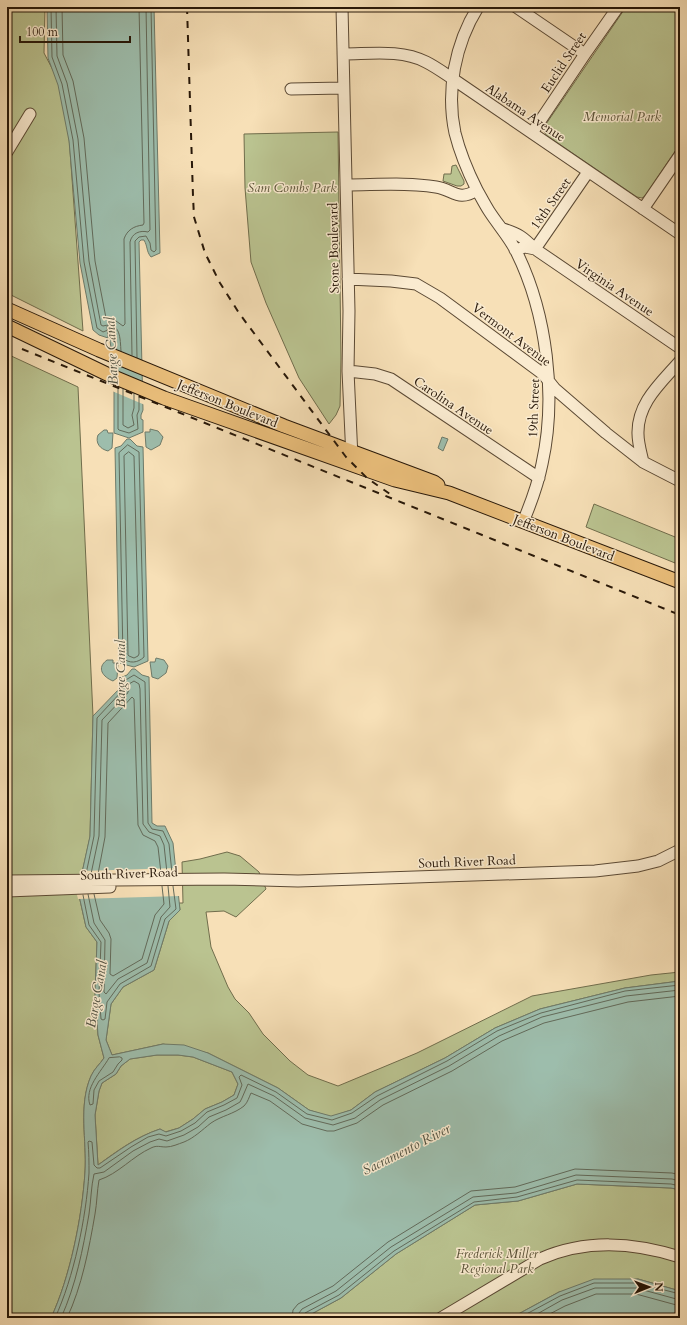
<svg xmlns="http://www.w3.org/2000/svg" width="687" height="1325" font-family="Cardo,serif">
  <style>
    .green { fill: #bac390; stroke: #706d4c }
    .water { fill: #9dbdac; stroke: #6e7b6a; fill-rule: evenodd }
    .pier { fill: #f7e0b7 }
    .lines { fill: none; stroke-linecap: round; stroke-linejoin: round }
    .shore { stroke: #626a5a; stroke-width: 1 }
    .minor-casing { stroke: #5b4934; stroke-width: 13 }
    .major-casing { stroke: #271708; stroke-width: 15 }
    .minor { stroke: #faebd0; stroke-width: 11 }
    .major { stroke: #ecc07c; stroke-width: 13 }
    .rail { stroke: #271708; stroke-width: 2; stroke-dasharray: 7 7; stroke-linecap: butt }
    .labels { text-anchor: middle; stroke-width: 3; stroke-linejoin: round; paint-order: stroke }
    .street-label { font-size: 13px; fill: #271708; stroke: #faebd0 }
    .park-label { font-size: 13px; font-style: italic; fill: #5a5338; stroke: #faebd0 }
    .water-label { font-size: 14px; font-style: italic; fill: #505141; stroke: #faebd0 }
  </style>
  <rect width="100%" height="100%" fill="#f7e0b7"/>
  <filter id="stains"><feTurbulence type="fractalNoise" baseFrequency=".005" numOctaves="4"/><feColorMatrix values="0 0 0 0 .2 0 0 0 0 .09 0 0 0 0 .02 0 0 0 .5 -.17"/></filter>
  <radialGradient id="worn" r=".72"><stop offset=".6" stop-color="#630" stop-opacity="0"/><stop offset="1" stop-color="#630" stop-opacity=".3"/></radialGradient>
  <path class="green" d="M7 7H45L44 53 66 95 83 331 7 293Z
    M626 7H672L680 13V144L645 196 642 198 637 197 546 135 544 131V127Z
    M338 132 341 358 340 406 336 415 329 424 299 378 266 303 251 262 245 188 244 134Z
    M456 165 464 181V184L461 186H457L443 181 444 174H451L452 166Z
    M7 354 78 387 93 716 90 837 78 891 86 927 97 942 95 993 98 1035 104 1058C100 1064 94 1069 91 1076 78 1106 87 1140 85 1172 82 1218 70 1277 51 1318H7Z
    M594 504 680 539V565L586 527Z
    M227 852 240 856 259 872 266 889 236 917 224 911 206 912 211 947 228 987 235 999 249 1013 263 1034 290 1061 308 1075 338 1086 417 1053 532 996 651 975 680 972V981L625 988 540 1009 495 1028 445 1058 375 1092 351 1110 331 1117 309 1110 278 1088 208 1053 163 1044 112 1055 106 1040 111 1004 123 987 154 970 169 921 180 910 179 903H183L182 862 200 859Z
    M157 1055H178L193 1057 232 1072 238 1084 234 1095 222 1102 205 1109 193 1119 179 1128 165 1132 160 1129C136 1137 117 1151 98 1165L95 1115 99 1091 102 1083 116 1074 121 1066 130 1059Z
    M577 1184 671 1188 680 1190V1291L638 1279 559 1292 511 1318H304L341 1298 396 1254 475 1205 518 1201Z"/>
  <path class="water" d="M47 7H154L160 253 151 257C146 251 148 247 144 240H141L139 242 143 410 141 415V419L143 420V432L129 438 114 433V370L108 326H107L108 338 99 335 93 330 80 263 69 141 58 85 48 58Z
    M150 429 158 431 163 437 160 445 151 450 146 447 145 432H150Z
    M104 430H107L108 433H113L112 448 108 451C100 449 95 443 98 435Z
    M442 437 448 439 443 451 438 448Z
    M127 439H130L137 446 143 447 148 661 134 667 119 663 115 448 121 446Z
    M156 658 164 660 168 666 166 673 158 679 152 677 150 662H155Z
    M107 660H113V663H118L117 678 113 681C103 677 96 668 107 660Z
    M132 669H135L142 675 149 677 152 823 157 826H165L173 843 180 910 169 921 154 970 123 987 111 1004 106 1040 112 1055 163 1044 184 1045 208 1053 278 1088 309 1110 331 1116 351 1110 375 1092 445 1058 495 1028 540 1009 625 988 680 981V1190L671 1188 577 1184 518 1201 475 1205 396 1254 341 1298 304 1318H51C70 1277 82 1218 85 1172 87 1140 78 1106 91 1076 94 1069 100 1064 104 1058L98 1035 95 993 97 942 86 927 78 891 90 836 93 716 120 688V678L127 675ZM157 1055H178L193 1057 232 1072 238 1084 234 1095 222 1102 205 1109 193 1119 179 1128 166 1132 160 1129C136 1137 118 1151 98 1165L95 1115 99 1091 102 1083 116 1074 121 1066 130 1059Z
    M594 1279H638L680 1291V1318H511L559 1292Z"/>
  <path class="pier" d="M112 371 144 384 145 405 112 391Z
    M178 868 180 896 78 899 76 891 81 871Z"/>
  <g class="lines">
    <path class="shore" d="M51 7 52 57 62 84 73 140 84 262 97 328 103 332 108 330 112 331 116 349
      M56 7 57 56 67 83 78 139 89 261 101 325 103 326C121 321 120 339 121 351
      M62 7 63 55 73 81 84 138 95 261 106 318 116 321 123 326 125 324 124 239C127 230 134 226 143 225L144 223 139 7
      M132 355 130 242C132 233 140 230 148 232L150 230 146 7
      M137 358 135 241 139 237 146 236 150 243 151 250 154 252 156 250 151 7
      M118 387V429L119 430 129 433 138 429 137 415 139 410V396
      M123 389V425L128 428 134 425 132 415 134 408V393
      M128 445 139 452 144 657C138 663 129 664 123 658L119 453Z
      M129 452 134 456 139 654 138 656 134 658 129 656 128 655 124 456Z
      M86 874 94 836 97 718 123 690 124 681 134 675 145 682 148 823 152 829 163 831 169 844 172 873
      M91 874 99 836 102 720 127 694 129 690V684L134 681 139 684 140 689 143 824 149 832 160 836 164 845 167 873
      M98 874 105 837 108 723 132 697 134 699 138 825 143 835 155 841 158 847 161 873
      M88 894 94 923 105 940 104 992 106 994 118 979 147 963 161 917 170 907 168 886
      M94 894 100 920 109 933 111 939 110 974 113 976 142 959 155 915 164 904 162 886
      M83 895 89 925 101 942 99 993 101 1019 103 1020 105 1019 107 1002 120 984 151 966 165 919 176 909 173 886
      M120 1057 122 1058V1060L118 1064 113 1072 99 1081 94 1090 93 1104 90 1105C84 1088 101 1072 109 1058Z
      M55 1318C74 1277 86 1218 89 1173 89 1163 89 1152 88 1142L89 1141 92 1142 94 1165 97 1168H100L131 1147 148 1137 159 1134 166 1136 181 1131 195 1123 207 1112 224 1105 237 1098 242 1085 239 1077 241 1075 276 1092 307 1114 332 1120 352 1113 377 1096 447 1061 497 1031 541 1013 625 991 680 985
      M61 1318C76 1285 83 1249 89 1214 91 1201 91 1187 94 1174L104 1172 133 1151 150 1142 159 1139 167 1141 184 1135 198 1127 209 1117 226 1110 240 1102 242 1098 248 1084 274 1096 305 1118 333 1125 355 1118 380 1100 449 1066 499 1036 542 1017 626 996 680 990
      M67 1318C82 1286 89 1249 95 1214 97 1203 97 1191 99 1180 118 1174 133 1156 151 1148 157 1145 160 1147 166 1147 172 1147 178 1144 184 1142 194 1138 202 1130 211 1123 221 1116 234 1114 244 1106 248 1102 249 1097 251 1093L270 1101 302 1124 327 1131H334L357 1123 383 1105 452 1071 502 1041 544 1023 628 1002 680 996
      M292 1318 293 1310 298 1304 333 1286 388 1242 471 1191 515 1187 575 1169 672 1173 680 1175
      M298 1318 299 1313 302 1309 336 1291 391 1247 473 1197 516 1193 576 1175 672 1179 680 1181
      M303 1318 305 1313 339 1295 394 1251 474 1202 517 1197 577 1180 671 1184 680 1186
      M519 1318 560 1296 594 1283H637L680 1294
      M530 1318 562 1300 595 1288H636L680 1300
      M542 1318 565 1306 596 1294H636L680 1306"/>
    <defs>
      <path id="minor" d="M342 7 349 311 348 371 352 458
        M516 7 585 54
        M343 54C370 54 401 49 426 62 436 67 444 73 453 79L680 234
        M291 89 343 88
        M532 133 585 54 618 7
        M7 152 30 114
        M346 185C375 185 407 182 436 187 454 190 458 202 477 190 481 197 485 205 489 211 498 225 509 237 516 251 547 313 557 397 542 464 538 484 531 503 523 522
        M477 190C468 172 460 153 455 133 446 91 455 44 478 7
        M643 209 680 155
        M503 229C519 234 523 237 535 249L588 172
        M515 250 525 247 535 249 680 348
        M348 279 391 281 416 284 440 298 543 374 555 389 606 433 643 462 680 481
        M348 371 375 374 391 379 539 478
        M643 462C641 453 638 443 638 434 637 403 661 383 680 361
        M7 881 224 879 298 881 595 871 638 866 658 861 680 850
        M7 891 110 887
        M441 1318 540 1259C586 1239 632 1242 680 1257"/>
      <path id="major" d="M7 309 99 350 284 426 434 482 438 485
        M7 326 109 375 164 398 395 480 449 493 680 582"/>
    </defs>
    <use href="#minor" class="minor-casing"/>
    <use href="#major" class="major-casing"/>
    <use href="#minor" class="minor"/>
    <use href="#major" class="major"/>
    <path class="rail" d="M187 7 193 196 194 217 205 253 220 283 239 313 346 457 367 478 390 494
      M22 349 680 615"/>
  </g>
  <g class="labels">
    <g class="street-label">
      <text transform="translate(563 62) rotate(-56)" y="5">Euclid Street</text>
      <text transform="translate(526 112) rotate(34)" y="5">Alabama Avenue</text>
      <text transform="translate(550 203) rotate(-55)" y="5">18th Street</text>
      <text transform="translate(333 248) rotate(-91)" y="5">Stone Boulevard</text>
      <text transform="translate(615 287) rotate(34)" y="5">Virginia Avenue</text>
      <text transform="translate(512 334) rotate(37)" y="5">Vermont Avenue</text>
      <text transform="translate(228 403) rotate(22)" y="5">Jefferson Boulevard</text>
      <text transform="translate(454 405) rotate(34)" y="5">Carolina Avenue</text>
      <text transform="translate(533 408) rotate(-88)" y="5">19th Street</text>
      <text transform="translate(564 537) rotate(21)" y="5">Jefferson Boulevard</text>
      <text transform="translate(467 861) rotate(-2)" y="5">South River Road</text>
      <text transform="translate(129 873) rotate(-2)" y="5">South River Road</text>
    </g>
    <g class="park-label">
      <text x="622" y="121">Memorial Park</text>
      <text x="292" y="192">Sam Combs Park</text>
      <text x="497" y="1258">Frederick Miller<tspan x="497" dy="15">Regional Park</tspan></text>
    </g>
    <g class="water-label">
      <text transform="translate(111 351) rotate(-93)" y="5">Barge Canal</text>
      <text transform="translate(120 674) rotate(-90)" y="5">Barge Canal</text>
      <text transform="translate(96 994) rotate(-80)" y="5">Barge Canal</text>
      <text transform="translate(406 1149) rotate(-27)" y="5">Sacramento River</text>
    </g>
  </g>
  <rect width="687" height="1325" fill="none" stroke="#f7e0b7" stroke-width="24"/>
  <rect x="8" y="8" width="671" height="1309" fill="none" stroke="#271708" stroke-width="2"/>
  <rect x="12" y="12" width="663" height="1301" fill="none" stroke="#271708"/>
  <g transform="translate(649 1287) rotate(89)" stroke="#faebd0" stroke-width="3" paint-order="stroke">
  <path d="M0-3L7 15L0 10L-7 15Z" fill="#271708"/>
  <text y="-6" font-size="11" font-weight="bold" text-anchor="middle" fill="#271708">N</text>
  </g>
  <path d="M20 36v6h110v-6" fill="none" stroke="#271708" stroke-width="2"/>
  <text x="26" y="36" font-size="12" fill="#271708" stroke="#faebd0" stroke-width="3" paint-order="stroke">100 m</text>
  <rect width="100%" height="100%" filter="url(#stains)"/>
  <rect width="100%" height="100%" fill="url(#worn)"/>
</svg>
